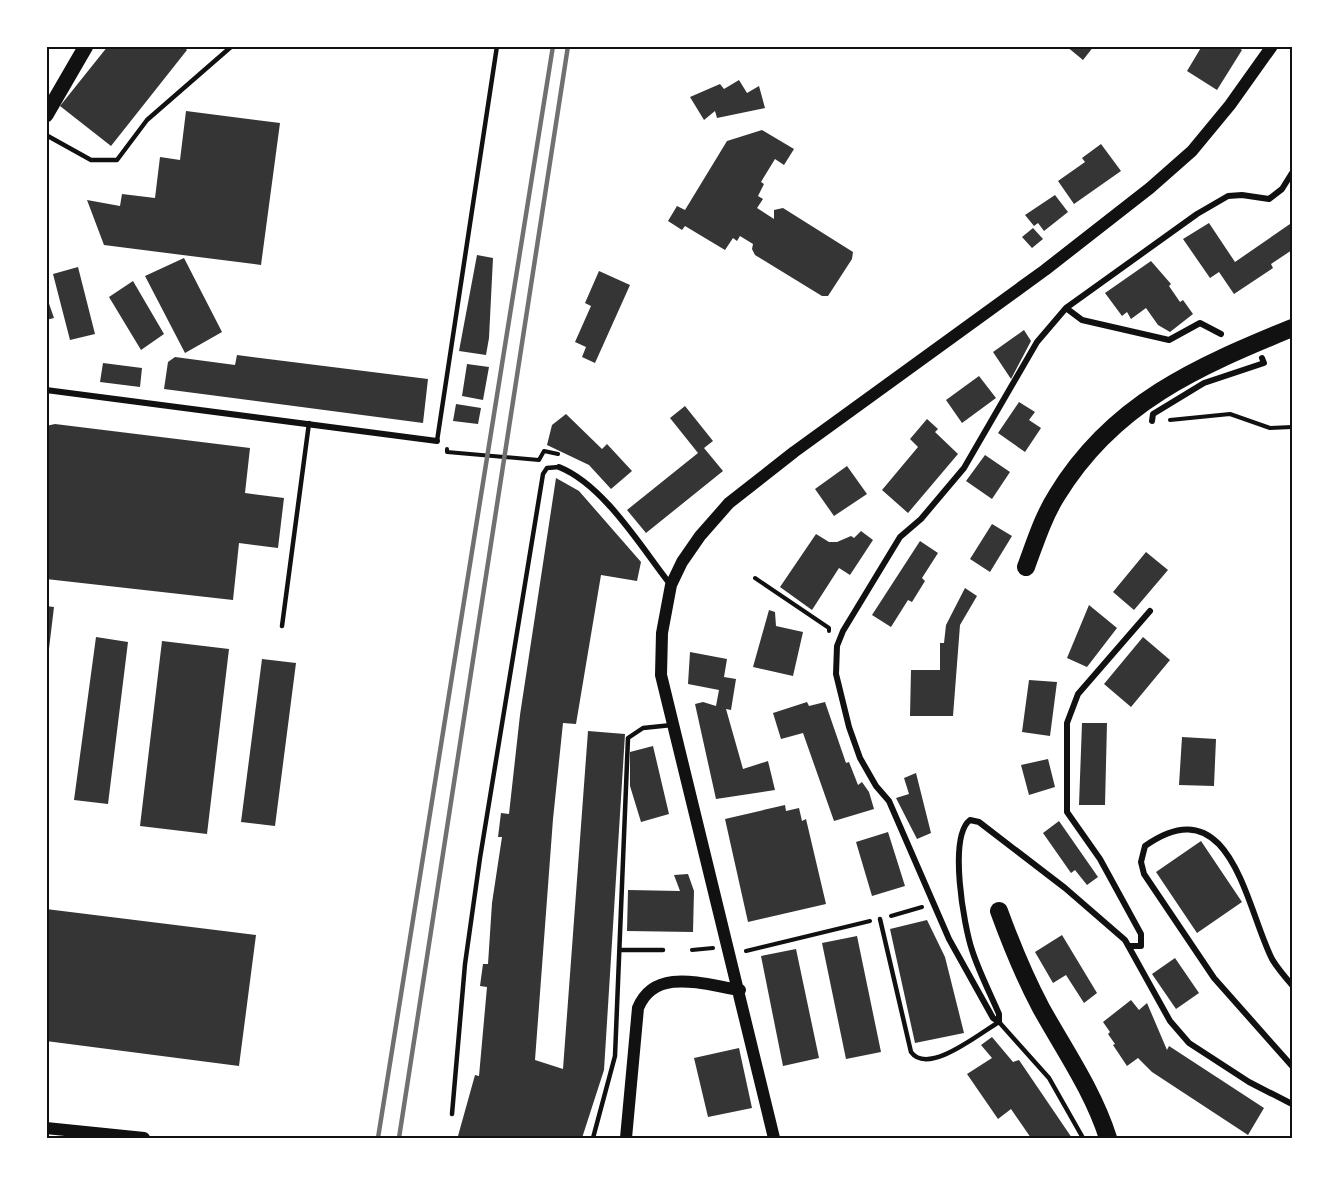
<svg xmlns="http://www.w3.org/2000/svg" width="1339" height="1185" font-family="Cabin,sans-serif">
  <style>
    .building { fill: #353535 }
    .lines { fill: none; stroke-linecap: round; stroke-linejoin: round }
    .path { stroke: #111; stroke-width: 4 }
    .service { stroke: #111; stroke-width: 4.5 }
    .minor { stroke: #111; stroke-width: 6 }
    .secondary { stroke: #111; stroke-width: 12 }
    .primary { stroke: #111; stroke-width: 15 }
    .motorway { stroke: #111; stroke-width: 18 }
    .rail { stroke: #707070; stroke-width: 4.5 }
    .neatline { fill: none; stroke: #111; stroke-width: 2 }
  </style>
  <rect width="100%" height="100%" fill="#fff"/>
  <path class="building" d="M108 46H183L187 50 111 146 60 106Z
    M1066 46H1094L1083 60Z
    M1202 46H1236L1242 50 1217 90 1187 71Z
    M739 80 747 93 759 86 765 108 717 118 715 111 704 120 690 97 720 84 724 89Z
    M186 111 280 123 261 265 104 245 87 200 120 206 122 194 155 198 160 157 180 160Z
    M762 130 794 149 784 165 775 159 761 182 764 184 758 196 763 199 757 208 774 219V210L783 208 853 252 852 259 828 296H822L755 255 752 249 753 244 740 236 737 241 733 238 725 250 685 226 682 230 668 221 677 206 685 210 727 141Z
    M1101 144 1121 171 1074 204 1058 181 1085 162 1082 158Z
    M1055 195 1068 212 1044 231 1038 223 1034 226 1025 215Z
    M1209 223 1235 262 1290 224 1292 228V250L1271 264 1273 268 1234 294 1219 272 1210 278 1183 239Z
    M1033 228 1043 239 1032 248 1022 237Z
    M477 255 493 258 489 338 486 355 459 351Z
    M184 258 222 332 185 353 145 276Z
    M1151 261 1171 284 1169 286 1180 302 1183 300 1193 314 1170 332 1158 325 1146 308 1131 319 1127 312 1122 316 1105 293Z
    M78 267 95 334 70 340 53 274Z
    M599 271 630 285 595 363 582 357 586 347 575 342 591 306 585 303Z
    M133 281 164 334 141 350 109 297Z
    M46 295 54 318 46 320Z
    M1024 330 1031 341 1011 379 993 352Z
    M237 355 428 379 423 423 164 389 168 362 175 357 235 365Z
    M103 363 142 368 140 387 100 382Z
    M467 364 489 367 483 400 462 396Z
    M979 376 996 398 962 423 946 400Z
    M1019 402 1035 412 1029 420 1041 428 1025 452 998 433Z
    M456 404 481 408 478 424 453 421Z
    M685 406 713 441 704 448 723 471 646 533 627 510 698 453 670 418Z
    M566 414 602 449 607 444 632 471 611 489 589 465 547 445 552 425Z
    M927 419 938 429 935 432 958 454 908 513 882 490 918 447 910 439Z
    M55 424 250 448 245 493 284 498 278 548 239 543 233 600 46 579V426Z
    M985 455 1010 472 992 499 966 481Z
    M847 466 867 494 834 516 815 489Z
    M556 478 579 491 641 562 637 581 601 575 576 724 563 723 553 819 535 1060 563 1069 588 731 625 734 604 1070 582 1138H467L458 1136 475 1075 479 1076 487 987 480 986 483 964H488L492 903 502 837H498L501 813 509 814 520 715Z
    M992 524 1012 536 990 572 970 559Z
    M861 531 873 540 850 575 839 568 812 610 780 587 816 534 829 542H837L851 536 854 538Z
    M920 541 938 553 922 578 925 581 912 602 908 600 891 627 872 615Z
    M1146 552 1168 570 1134 610 1113 592Z
    M965 588 977 596 960 625 953 716H910L911 670H940V643H944L946 625Z
    M1089 605 1117 628 1087 667 1067 658Z
    M46 606 54 607 48 657H46Z
    M769 610 775 612 776 626 803 632 793 676 753 667Z
    M96 637 128 642 108 804 74 800Z
    M1143 637 1170 660 1131 707 1104 684Z
    M162 641 229 649 207 834 140 826Z
    M690 652 727 659 724 677 736 679 731 710 726 709 743 769 768 761 775 790 716 799 695 704 703 702 716 706 719 690 688 684Z
    M262 659 296 663 275 826 241 822Z
    M1029 680 1057 682 1050 736 1022 732Z
    M807 702 809 706 825 702 846 763 849 762 858 785 862 782 869 792 874 809 834 821 803 733 781 739 773 713Z
    M1082 723H1107L1105 805H1079Z
    M1182 737 1216 739 1214 786 1179 785Z
    M653 746 669 814 641 822 630 786V752Z
    M1048 759 1055 787 1029 795 1021 765Z
    M916 773 931 833 917 839 896 798 909 794 904 778Z
    M785 805 786 811 799 808 802 821 806 819 826 904 748 922 725 819Z
    M1059 821 1098 877 1087 885 1075 870 1071 873 1043 833Z
    M888 832 905 886 872 896 856 842Z
    M1201 841 1242 902 1197 933 1156 872Z
    M688 874 694 891 693 932 627 931 628 890 680 891 674 875Z
    M46 909 256 935 239 1066 46 1041Z
    M927 920 945 957 964 1033 915 1043 890 929Z
    M1062 935 1097 993 1084 1003 1066 975 1053 983 1035 952Z
    M857 936 881 1052 846 1059 822 943Z
    M796 949 819 1058 783 1066 761 956Z
    M1175 958 1199 993 1176 1009 1152 974Z
    M1131 1000 1139 1010 1147 1003 1167 1050 1169 1046 1264 1108 1248 1135 1152 1072 1138 1058 1127 1066 1113 1045 1115 1044 1108 1034 1110 1032 1103 1022Z
    M992 1037 1013 1062 1019 1060 1072 1138H1031L1011 1109 998 1119 967 1074 992 1058 981 1045Z
    M739 1048 752 1108 708 1117 694 1058Z"/>
  <g class="lines">
    <path class="path" d="M1170 420 1230 414 1270 428 1292 427
      M447 449V452L539 460 544 451 558 454
      M755 578 829 628V631
      M891 916 922 907
      M692 950 713 948
      M746 951 870 921"/>
    <path class="service" d="M46 135 91 160H117L147 120 232 46
      M437 441 497 46
      M282 626 309 423
      M880 919 911 1052C928 1076 980 1033 999 1022L1049 1078 1083 1138
      M620 950H663
      M452 1114 465 964 480 858 543 474 547 468 559 467
      M593 1138 615 1056 628 738 643 728 672 725"/>
    <path class="minor" d="M1221 334 1200 323 1169 340 1082 320 1066 308 1197 214 1228 196 1242 195 1269 199 1282 189 1292 173
      M46 390 437 441
      M1152 421 1153 414 1204 383 1264 363 1262 358
      M559 467C604 485 641 547 670 584
      M1130 946H1141V934L1100 859 1067 812V723L1078 694 1150 611
      M1292 985C1285 977 1278 969 1272 959 1246 908 1231 785 1145 846L1141 862 1144 874 1214 978 1292 1066
      M999 1022 993 1018 949 939 889 801 876 786 860 758 849 727 836 674 837 646 843 631 900 537 921 519 964 468 1037 342 1066 308
      M999 1022V1014C990 993 979 972 972 950 964 926 948 837 970 820L979 822 1065 888 1125 940 1170 1021 1189 1043 1249 1082 1292 1104"/>
    <path class="secondary" d="M46 1128 144 1138
      M626 1138 638 1008C655 966 705 985 740 990
      M774 1138 661 675 662 633 671 585 682 562 700 536 729 503 794 452 1045 270 1150 188 1192 151 1230 105 1272 46"/>
    <path class="primary" d="M46 115 86 46"/>
    <path class="motorway" d="M1026 567C1035 543 1043 517 1057 495 1113 403 1197 367 1292 328
      M999 911C1011 944 1024 976 1041 1008 1065 1051 1093 1091 1108 1138"/>
    <path class="rail" d="M378 1138 553 46
      M399 1138 568 46"/>
  </g>
  <rect width="1339" height="1185" fill="none" stroke="#ffffff" stroke-width="96"/>
  <rect x="48" y="48" width="1243" height="1089" class="neatline"/>
</svg>
